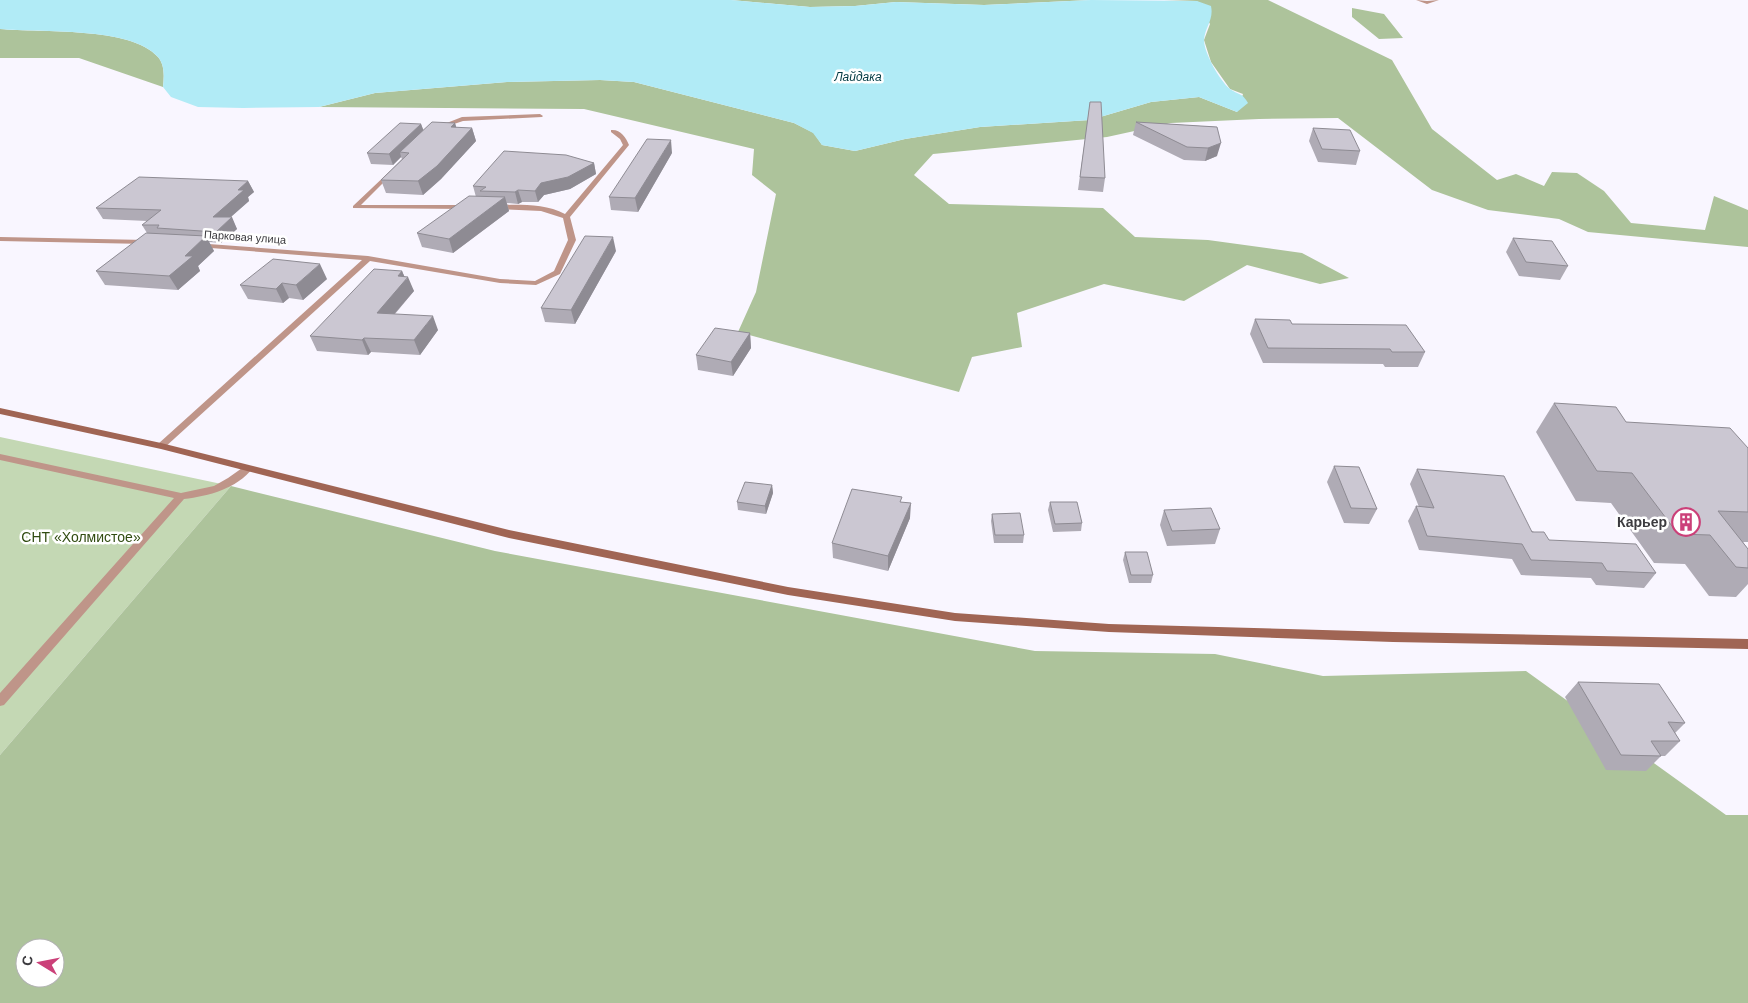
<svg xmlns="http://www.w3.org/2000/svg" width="1748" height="1003" font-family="Helvetica,sans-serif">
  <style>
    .green { fill: #c4d8b4 }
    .forest { fill: #adc39b; fill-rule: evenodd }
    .water { fill: #b1ebf6 }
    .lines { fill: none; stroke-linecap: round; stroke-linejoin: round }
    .street { fill: #bf9589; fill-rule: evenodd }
    .secondary { fill: #a06554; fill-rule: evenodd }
    .wall { fill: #afabb5 }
    .shaded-wall { fill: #8e8b93 }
    .building { fill: #cbc7d2; stroke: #8e8b93 }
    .labels { text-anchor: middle; stroke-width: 5; stroke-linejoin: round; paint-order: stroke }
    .far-street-label { font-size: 11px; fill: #3c3b3f; stroke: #fff }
    .far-water-label { font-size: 12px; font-style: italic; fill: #013942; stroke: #fff }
    .poi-label { font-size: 14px; font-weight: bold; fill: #3c3b3f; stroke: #fff; text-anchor: end }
    .park-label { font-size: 14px; fill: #314c11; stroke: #fff }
  </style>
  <rect width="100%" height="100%" fill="#f9f6ff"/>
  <path class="green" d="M0 437 231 486 0 755Z"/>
  <path class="forest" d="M731 0H1091L984 5 896 2 855 6 810 7Z
    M1164 0H1268L1392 60 1432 129 1497 180 1516 174 1544 186 1552 172 1577 173 1604 191 1631 223 1705 230 1714 196 1748 210V247L1588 232 1559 219 1488 210 1432 190 1338 118 1259 119 1171 123 1107 137 933 154 914 175 949 204 1103 208 1135 237 1208 240 1302 253 1349 278 1320 284 1247 265 1184 301 1104 284 1017 313 1022 347 972 357 959 392 738 332 756 292 776 194 752 175 754 149 584 109 319 107 375 93 507 82 600 80 634 82 794 123 814 133 822 145 855 151 905 139 980 127 1090 120 1151 102 1199 97 1237 112 1243 94 1230 89 1211 62 1204 40 1210 24 1197 1Z
    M1352 8 1384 14 1403 38 1379 39 1352 17Z
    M0 29C41 33 130 26 158 57 165 65 164 77 163 87L79 58H0Z
    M231 486 495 551 1035 651 1215 654 1323 676 1526 671 1726 815H1748V1003H0V755ZM25 948H55V978H25Z"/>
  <path class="water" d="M0 0H731L810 7 855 6 896 2 984 5 1091 0 1197 1 1211 6C1214 20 1205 27 1204 40 1204 53 1220 81 1230 89 1238 95 1242 92 1248 103L1237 112 1199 97 1151 102 1090 120 980 127 905 139 855 151 822 145 813 133 794 123 634 82 600 80 507 82 375 93 319 107 243 108 198 107 171 97 163 87C164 77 165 65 158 57 130 26 41 33 0 29Z"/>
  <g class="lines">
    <path class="street" d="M1416 0 1427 1 1439 0 1427 4Z
      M540 114 543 116 542 117 463 121 439 129 434 128 462 117Z
      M611 130C620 129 626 137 629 145L570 217 576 240 560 274 536 285 500 283 370 261 164 448H158L156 446 158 444 362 260 198 247H195V243L368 256 500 279 535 281 554 271 568 240 563 218 541 211 495 209 492 207 495 205C518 205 544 203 565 214L623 145 620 139 611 132Z
      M390 171 393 173 361 205H466L469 207 466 209 353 208V206Z
      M0 237 146 240 150 242 146 244 0 241Z
      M0 454 181 493 214 486 228 478 245 466H251L253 468C236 489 209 496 184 499L4 705 0 706V693L174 498 0 460Z"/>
    <path class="secondary" d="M0 408 161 443 509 530 788 587 955 613 1109 624 1393 632 1748 639V649L1393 642 1109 632 955 621 788 595 509 538 161 449 0 414Z"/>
  </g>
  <path class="wall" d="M1090 102 1105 178 1103 192 1078 190Z
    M1136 122 1217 127V156L1205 161 1184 160 1133 135Z
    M455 123 456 128H472L476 141 441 179 423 195 386 193 381 180 402 159 401 157 393 165 371 164 367 153 421 124 423 130Z
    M1313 128 1360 151 1356 165 1318 162 1309 141Z
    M672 153 638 212 611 210 609 197Z
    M594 163 596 174 570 189 544 195 538 202H522L518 204 507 203 509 211 453 253 422 247 417 233 476 197 473 186Z
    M248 181 254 192 248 197 249 201 231 217 237 229 221 243 209 242 214 251 198 266 200 271 178 290 105 285 96 271 147 233 142 225 147 221 103 219 96 208Z
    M1513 238 1568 266 1560 280 1519 276 1506 252Z
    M616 251 575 324 545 322 541 308Z
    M402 271 404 276 414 291 395 314 438 330 420 355 371 352 368 355 317 351 310 336Z
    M327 279 303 300 289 298 283 303 248 299 240 285Z
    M1255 319 1292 324 1425 352 1418 367H1385L1383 364 1263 363 1250 334Z
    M750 333 751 348 733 376 698 370 696 355Z
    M1554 403 1626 422 1748 448V542H1743L1748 549V584L1736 597 1709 596 1685 564 1654 563 1611 503 1576 501 1536 432Z
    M1334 466 1377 509 1369 524 1344 523 1327 482Z
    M1417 469 1549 540 1656 573 1644 588 1596 585 1591 578 1521 575 1512 559 1419 550 1408 521 1416 506 1419 507 1410 484Z
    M772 485 773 493 766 514 738 510 737 502Z
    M902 502 910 518 888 571 833 558 832 543Z
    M1050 502 1082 523 1081 531 1053 532 1048 510Z
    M1164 510 1220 529 1215 544 1167 546 1160 525Z
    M992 514 1024 535 1023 543H994L991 521Z
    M1125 552 1153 575 1151 583H1129L1123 560Z
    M1578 682 1685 723 1675 733 1680 741 1665 756H1660H1661L1646 771 1606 770 1565 697Z"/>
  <path class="shaded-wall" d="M455 123 459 136 451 127Z
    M421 124 425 134 400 152 401 157 393 165 389 154Z
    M472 128 476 141 441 179 423 195 418 181Z
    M671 140 672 153 638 212 635 198Z
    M1221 143 1217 156 1205 161 1208 148Z
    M594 163 596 174 570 189 544 195 538 202 535 191 541 183Z
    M248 181 254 192 248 197 249 201 218 228 213 217 238 190Z
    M518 190 522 202 518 204 515 192Z
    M505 197 509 211 453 253 449 239Z
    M232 217 237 229 221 243 216 232Z
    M206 236 214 251 198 266 200 271 178 290 169 276 185 256Z
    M613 237 616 251 575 324 571 310Z
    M320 264 327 279 303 300 296 285Z
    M402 271 406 280 408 277 414 291 383 327 377 313 398 276Z
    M282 283 289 298 283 303 276 289Z
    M433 316 438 330 420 355 414 340Z
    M750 333 751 348 733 376 731 362Z
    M364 338 371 352 368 355 362 340Z
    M772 485 773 493 766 514 765 506Z
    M911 503 910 518 888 571V556Z"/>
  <path class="building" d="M1090 102H1101L1105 178 1080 177Z
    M432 122 455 123 451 127 472 128 437 166 418 181 381 180 409 153 400 152Z
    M1136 122 1217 127 1221 143 1208 148 1187 147Z
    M400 123 421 124 389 154 367 153Z
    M1313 128 1350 130 1360 151 1322 149Z
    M647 139 671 140 635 198 609 197Z
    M504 151 566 155 594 163 568 177 541 183 535 191 518 190 515 192 480 191 486 187 473 186Z
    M139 177 248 181 238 190H244L213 217H232L216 232 157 228 159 225H142L161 210 96 208Z
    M469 196 505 197 449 239 417 233Z
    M146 233 206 236 185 256H193L169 276 96 271Z
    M585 236 613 237 571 310 541 308Z
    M1513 238 1552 241 1568 266 1526 262Z
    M273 259 320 264 296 285 282 283 276 289 240 285Z
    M374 269 402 271 398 276 408 277 377 313 433 316 414 340 364 338 362 340 310 336Z
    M1255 319 1290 320 1292 324 1406 325 1425 352H1392L1390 349 1268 348Z
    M715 328 750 333 731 362 696 355Z
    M1554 403 1616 407 1626 422 1730 428 1748 448V512L1718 511 1748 549V568L1736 567 1710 535 1678 534 1632 473 1597 471Z
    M1334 466 1359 467 1377 509 1351 508Z
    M1417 469 1504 476 1532 532H1544L1549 540 1636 544 1656 573 1607 571 1602 563 1531 560 1522 544 1427 536 1416 506 1434 508Z
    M745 482 772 485 765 506 737 502Z
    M852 489 902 497 900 502 911 503 888 556 832 543Z
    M1050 502H1077L1082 523 1055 524Z
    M1211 508 1220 529 1172 531 1164 510Z
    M1020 513 1024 535H995L992 514Z
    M1125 552H1147L1153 575H1131Z
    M1578 682 1659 684 1685 723 1668 722 1680 741H1651L1661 756 1621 755Z"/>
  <defs>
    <symbol id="building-ring" viewBox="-11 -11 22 22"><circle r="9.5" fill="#fff" stroke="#cb4079" stroke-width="1.5"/><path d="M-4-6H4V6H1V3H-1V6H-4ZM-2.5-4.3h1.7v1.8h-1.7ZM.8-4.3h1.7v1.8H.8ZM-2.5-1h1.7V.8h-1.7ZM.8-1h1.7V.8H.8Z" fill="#cb4079"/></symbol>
  </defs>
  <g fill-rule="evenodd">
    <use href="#building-ring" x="1670" y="506" width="32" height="32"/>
  </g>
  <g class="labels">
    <g class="far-street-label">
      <text transform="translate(245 237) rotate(4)" y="4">Парковая улица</text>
    </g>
    <g class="far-water-label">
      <text x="858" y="81">Лайдака</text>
    </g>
    <g class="poi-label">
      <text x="1667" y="527">Карьер</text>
    </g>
    <g class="park-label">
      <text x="81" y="542">СНТ «Холмистое»</text>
    </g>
  </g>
  <g transform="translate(40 963) rotate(280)"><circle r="24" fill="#ffffff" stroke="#b1b1b2"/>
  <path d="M0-4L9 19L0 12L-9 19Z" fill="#cb4079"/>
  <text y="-8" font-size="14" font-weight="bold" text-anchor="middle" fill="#3c3b3f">С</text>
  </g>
</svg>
